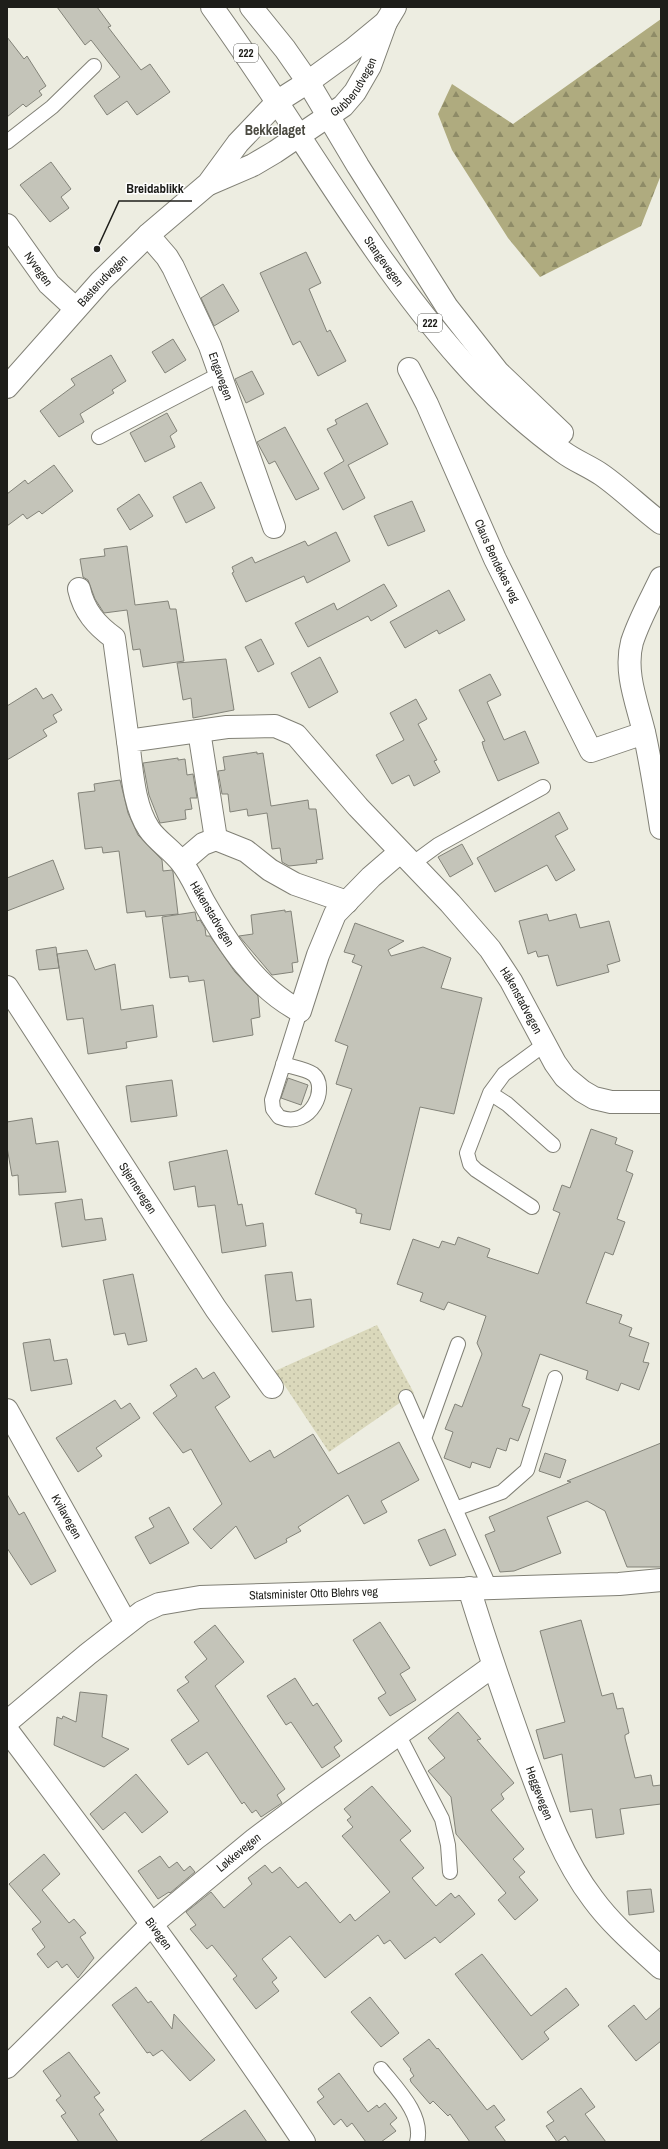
<svg xmlns="http://www.w3.org/2000/svg" width="668" height="2149" font-family="'Archivo Narrow',sans-serif">
  <style>
    .forest { fill: url(#forest-firs) }
    .park { fill: url(#park-dots) }
    .building { fill: #c4c4b9; stroke: #838379 }
    .lines { fill: none; stroke-linecap: round; stroke-linejoin: round }
    .service-casing { stroke: #818076; stroke-width: 16 }
    .minor-casing { stroke: #818076; stroke-width: 24 }
    .tertiary-casing { stroke: #818076; stroke-width: 24 }
    .secondary-casing { stroke: #818076; stroke-width: 24 }
    .primary-casing { stroke: #818076; stroke-width: 24 }
    .service { stroke: #fff; stroke-width: 14 }
    .minor { stroke: #fff; stroke-width: 22 }
    .tertiary { stroke: #fff; stroke-width: 22 }
    .secondary { stroke: #fff; stroke-width: 22 }
    .primary { stroke: #fff; stroke-width: 22 }
    .labels { text-anchor: middle; stroke-width: 3; stroke-linejoin: round; paint-order: stroke }
    .shield { fill: #fff; stroke: #62625f; stroke-width: 1 }
    .shield-label { font-size: 11px; font-weight: bold; fill: #1e1e1a }
    .street-label { font-size: 12px; fill: #1e1e1a; stroke: #fff }
    .quarter-label { font-size: 14px; font-weight: bold; fill: #4c4b42; stroke: #fff }
    .leader { fill: none; stroke: #1e1e1a; stroke-width: 1.5 }
    .callout-dot { fill: #1e1e1a; stroke: #fff; stroke-width: 1.5 }
    .callout-label { font-size: 13px; text-anchor: middle; font-weight: bold; fill: #1e1e1a; stroke: #fff; stroke-width: 3; stroke-linejoin: round; paint-order: stroke }
  </style>
  <defs>
    <pattern id="forest-firs" width="22" height="20" patternUnits="userSpaceOnUse"><rect width="22" height="20" fill="#afab7f"/><path d="M5 1l3.5 6h-7zM16 11l3.5 6h-7z" fill="#8e8b67"/></pattern>
    <pattern id="park-dots" width="8" height="8" patternUnits="userSpaceOnUse"><rect width="8" height="8" fill="#dad8bb"/><path d="M2 2h.1M6 6h.1" fill="none" stroke="#bbb9a0" stroke-width="1.8" stroke-linecap="round"/></pattern>
  </defs>
  <rect width="100%" height="100%" fill="#edede1"/>
  <path class="forest" d="M661 19V175L641 226 540 277 508 238 452 150 438 114 452 84 513 124Z"/>
  <path class="park" d="M377 1325 414 1393 329 1452 275 1371Z"/>
  <path class="building" d="M57 7H97L111 26 108 27 141 70 150 64 170 92 137 115 127 101 107 115 94 96 120 77 91 40 85 45Z
    M7 37 24 59 27 56 46 86 39 91 42 95 26 107 23 104 7 117Z
    M51 162 71 189 61 197 69 208 50 222 20 185Z
    M306 252 321 283 309 289 327 332 330 330 346 361 318 376 300 341 293 345 260 273Z
    M223 284 239 311 214 326 201 298Z
    M173 339 186 360 165 373 152 352Z
    M111 355 126 381 112 390 114 393 80 414 84 422 59 437 40 411 75 385 71 379Z
    M252 371 264 394 246 403 235 379Z
    M367 403 388 444 348 465 365 498 343 510 324 473 344 461 327 429 337 424 335 420Z
    M167 413 177 431 170 436 175 447 145 462 130 433Z
    M285 427 319 489 296 500 275 461 269 464 257 442Z
    M54 465 73 491 42 514 39 511 27 519 23 514 7 526V494L25 480 28 484Z
    M201 482 215 508 186 523 173 497Z
    M139 494 153 516 130 530 117 509Z
    M412 501 425 531 388 546 374 516Z
    M336 532 350 561 307 583 304 576 246 602 232 573 234 572 232 567 252 557 255 563 305 541 308 546Z
    M127 546 135 605 168 601 170 609H176L184 661 143 667 140 649 133 650 127 610 104 613 95 599 88 580 83 577 80 559 105 556 104 549Z
    M384 584 397 606 371 621 368 616 308 647 295 623 334 603 337 610Z
    M449 590 465 620 439 634 437 630 405 648 390 622Z
    M261 639 274 664 258 672 245 647Z
    M320 657 338 692 309 708 291 673Z
    M226 659 234 710 193 718 191 698 183 700 177 663Z
    M490 674 501 695 487 702 504 740 525 731 539 763 498 781 484 749 482 742 485 741 459 690Z
    M36 688 43 699 52 694 62 710 53 715 57 722 43 730 47 736 7 760V706Z
    M416 699 427 719 418 724 437 760 434 761 440 772 414 786 409 775 392 784 376 755 404 740 390 713Z
    M257 752V754L263 753 271 806 308 800 309 809H316L323 859 316 860 317 863 289 866 282 862 280 848 272 849 267 813 248 816 247 809 230 812 228 794H222L218 771 225 770 223 757Z
    M178 758V760L185 759 187 775 193 774 197 798H190L192 809 185 810 186 819 160 823 149 795 143 763Z
    M120 780 128 813 138 835 162 860 163 871 172 870 173 872 178 914 146 917 145 911 127 913 119 851 103 853 102 847 85 849 78 793 95 791 94 784Z
    M559 812 568 829 555 836 575 870 556 881 547 865 495 892 477 858Z
    M462 844 473 864 450 877 438 857Z
    M53 860 64 889 7 911V878Z
    M285 910V912L291 911 298 962 292 963 293 972 272 975 239 936 253 934 251 915Z
    M195 912 197 921 200 920 205 928 206 936H210L235 972 258 996 260 1017 251 1019 253 1035 213 1042 204 980 189 982 188 976 170 978 162 917Z
    M547 914 549 921 576 914 580 928 609 921 620 961 607 965 609 972 557 986 548 955 538 957 536 951 528 954 519 921Z
    M355 923 404 941 388 950 391 956 423 947 451 958 441 988 482 998 454 1114 420 1107 390 1230 360 1223 362 1214 356 1213V1209L315 1194 352 1089 336 1084 348 1046 335 1041 362 966 352 962 355 955 344 952Z
    M56 947 59 968 39 970 36 950Z
    M87 950 95 970 115 964 121 1010 153 1005 157 1037 126 1042 127 1048 88 1054 83 1018 67 1020 57 954Z
    M288 1078 308 1085 301 1105 281 1098Z
    M172 1080 177 1116 131 1122 126 1086Z
    M32 1118 36 1144 58 1141 66 1192 19 1195 18 1175 12 1176 7 1147V1122Z
    M591 1129 617 1138 615 1144 633 1151 626 1171 633 1174 617 1219 625 1222 613 1255 605 1252 586 1303 622 1315 619 1323 632 1328 629 1336 649 1343 643 1362 649 1363 639 1390 621 1383 618 1391 586 1379 588 1371 540 1354 522 1406 530 1409 518 1441 510 1438 506 1451 497 1448 490 1468 472 1462 470 1468 444 1458 453 1432 445 1429 455 1404 462 1407 482 1354 477 1343 486 1316 448 1302 444 1310 420 1301 423 1293 397 1284 413 1239 439 1248 442 1241 455 1245 458 1237 490 1249 487 1257 538 1274 560 1213 553 1210 562 1185 570 1188Z
    M227 1150 238 1205 242 1204 246 1226 263 1223 266 1246 222 1253 215 1205 198 1207 195 1186 174 1190 169 1162Z
    M82 1199 85 1220 102 1218 106 1240 62 1247 55 1203Z
    M292 1272 296 1301 311 1299 314 1327 272 1332 265 1275Z
    M133 1274 147 1341 128 1345 125 1333 114 1335 103 1280Z
    M50 1339 54 1361 67 1359 72 1384 31 1391 23 1343Z
    M196 1368 203 1379 214 1372 230 1397 215 1407 250 1462 270 1450 274 1458 313 1434 338 1474 399 1442 419 1480 381 1501 387 1512 364 1524 348 1495 298 1527 301 1531 286 1539 287 1542 255 1559 236 1526 211 1549 193 1529 222 1504 191 1449 183 1453 153 1413 177 1396 170 1385Z
    M115 1400 121 1409 130 1403 140 1418 96 1448 102 1456 78 1472 56 1438Z
    M661 1443V1567H627L605 1511 587 1501 547 1517 561 1553 514 1571 500 1572 485 1535 495 1531 489 1517 571 1482 567 1481Z
    M545 1453 566 1460 560 1478 539 1471Z
    M7 1494 19 1515 24 1512 56 1571 31 1585 7 1548Z
    M169 1507 189 1543 150 1564 135 1537 154 1527 149 1518Z
    M445 1529 456 1555 430 1566 418 1540Z
    M581 1620 602 1696 613 1693 617 1709 623 1708 629 1733 625 1735V1738L635 1778 651 1775 653 1786 661 1785V1804L620 1809 624 1834 596 1838 592 1809 570 1812 562 1754 544 1759 536 1730 565 1722 540 1631Z
    M380 1622 410 1668 400 1674 416 1700 390 1716 378 1698 386 1693 353 1640Z
    M215 1625 244 1662 215 1686 285 1789 277 1795 282 1803 261 1817 256 1810 252 1813 244 1802 242 1804 207 1752 188 1765 171 1740 199 1721 177 1690 189 1682 185 1677 207 1659 194 1642Z
    M295 1678 313 1706 317 1703 342 1741 334 1747 340 1756 322 1768 291 1722 286 1725 267 1696Z
    M80 1692 107 1695 102 1737 129 1749 104 1767 54 1745 57 1717 62 1719 63 1716 76 1722Z
    M458 1712 481 1739 477 1740 514 1783 501 1794 504 1799 491 1810 524 1849 513 1859 525 1872 519 1877 538 1900 515 1920 498 1900 506 1893 456 1834 451 1797 428 1771 445 1758 428 1738Z
    M136 1774 168 1812 142 1833 125 1812 103 1830 90 1814Z
    M372 1786 411 1831 400 1840 424 1868 412 1878 436 1906 451 1893 455 1898 459 1895 475 1914 440 1943 435 1937 405 1959 390 1940 384 1944 378 1935 325 1978 290 1936 262 1959 277 1978 272 1982 279 1991 256 2009 233 1979 237 1976 212 1945 207 1949 190 1929 196 1925 186 1912 211 1892 224 1908 252 1884 248 1878 265 1865 272 1873 280 1867 298 1888 306 1882 340 1923 350 1914 355 1921 390 1892 342 1836 353 1827 347 1820 351 1817 344 1809Z
    M44 1854 60 1874 42 1890 69 1923 74 1919 86 1933 80 1937 94 1958 78 1978 67 1964 62 1968 57 1961 48 1968 37 1954 45 1947 32 1929 41 1922 9 1884Z
    M160 1856 169 1868 177 1862 184 1871 190 1866 195 1872 170 1893 169 1892 158 1899 138 1871Z
    M651 1889 654 1912 629 1915 627 1891Z
    M482 1954 531 2016 566 1988 579 2005 544 2032 549 2039 522 2060 455 1974Z
    M136 1987 148 2003 151 2001 172 2029 174 2014 215 2060 190 2081 162 2050 153 2056 150 2052 147 2053 112 2005Z
    M370 1997 399 2033 381 2047 351 2012Z
    M634 2005 646 2020 661 2007V2041L636 2061 608 2026Z
    M429 2039 437 2049 438 2048 487 2110 494 2105 505 2120 495 2127 506 2142H470L450 2114 448 2116 433 2101 430 2104 411 2082 410 2079 414 2076 410 2070 411 2069 403 2059Z
    M69 2052 100 2093 94 2097 104 2110 99 2114 118 2142H79L61 2116 66 2113 56 2100 61 2096 43 2071Z
    M339 2073 368 2112 377 2105 379 2108 385 2103 397 2118 390 2124 396 2131 381 2142H366L352 2123 347 2127 341 2119 334 2125 317 2102 324 2097 318 2089Z
    M581 2088 595 2107 585 2114 606 2142H569L565 2136 557 2142 546 2126 554 2121 547 2112Z
    M245 2110 267 2142H199Z"/>
  <g class="lines">
    <defs>
      <path id="service" d="M7 142 52 107 94 66
        M99 437 220 374
        M412 864 438 845 543 787
        M283 1064C292 1067 306 1069 313 1074 329 1086 312 1130 279 1117L273 1109 272 1100 300 1011
        M490 1093 507 1104 553 1145
        M532 1207 476 1170 470 1164 467 1153 490 1093 504 1074 545 1044
        M406 1397 490 1588
        M425 1436 458 1344
        M455 1509 502 1492 527 1470 555 1378
        M398 1734 442 1819 448 1845 450 1872
        M381 2069C397 2089 424 2115 417 2142"/>
      <g id="minor">
        <path id="s1" d="M7 225 49 284 75 308"/>
        <path id="s2" d="M148 235 167 257 173 267 210 346 274 527"/>
        <path id="s3" d="M409 369 427 404 495 559 591 751 644 733"/>
        <path d="M79 589C84 611 96 625 114 638L128 741"/>
        <path d="M199 731 216 839"/>
        <path id="s4" d="M400 852 371 877 335 914 318 955 300 1011C256 988 229 946 205 904 197 890 191 874 181 862 172 850 157 841 149 829 133 805 132 769 128 741L227 727 275 726 296 735 358 807 450 903 490 949 511 981 555 1063 565 1077 582 1091 594 1098 611 1102H661"/>
        <path d="M182 862 203 844 216 839 246 851 270 870 295 884 347 902"/>
        <path id="s5" d="M7 987 216 1309 272 1387"/>
        <path id="s6" d="M7 1410 126 1623"/>
        <path id="s7" d="M469 1588C486 1644 505 1699 525 1755 543 1804 561 1857 593 1899 612 1925 637 1946 661 1968"/>
        <path id="s8" d="M7 1722 88 1654 142 1612 159 1604 200 1597 619 1584 661 1580"/>
        <path id="s9" d="M7 1730C109 1866 211 2001 304 2142"/>
        <path id="s10" d="M7 2067 152 1924 255 1839 310 1798 493 1666"/>
      </g>
      <path id="tertiary" d="M661 578C651 599 639 620 632 642 624 672 637 703 644 732 651 763 656 796 661 828"/>
      <g id="secondary">
        <path id="s11" d="M209 184 253 165 275 152 343 106 355 92 370 66 386 22 395 7"/>
        <path id="s12" d="M7 387 101 281 148 235 208 184 238 143 278 101 308 82 352 50 386 22"/>
      </g>
      <g id="primary">
        <path id="s13" d="M212 7C297 124 366 253 462 361 488 391 531 429 563 452 575 461 589 466 602 475 622 489 641 508 661 523"/>
        <path d="M251 7 285 49 308 82 358 166 447 307 498 372 562 433"/>
      </g>
    </defs>
    <use href="#service" class="service-casing"/>
    <use href="#minor" class="minor-casing"/>
    <use href="#tertiary" class="tertiary-casing"/>
    <use href="#secondary" class="secondary-casing"/>
    <use href="#primary" class="primary-casing"/>
    <use href="#service" class="service"/>
    <use href="#minor" class="minor"/>
    <use href="#tertiary" class="tertiary"/>
    <use href="#secondary" class="secondary"/>
    <use href="#primary" class="primary"/>
  </g>
  <g class="labels">
    <g class="shield">
      <rect x="234" y="44" width="24" height="18" rx="3"/>
      <rect x="418" y="314" width="24" height="18" rx="3"/>
    </g>
    <g class="shield-label">
      <text x="246" y="57">222</text>
      <text x="430" y="327">222</text>
    </g>
    <g class="street-label">
      <text dy="4" stroke="none"><textPath href="#s11" startOffset="177">Gubberudvegen</textPath></text>
      <text dy="4" stroke="none"><textPath href="#s13" startOffset="307">Stangevegen</textPath></text>
      <text dy="4" stroke="none"><textPath href="#s1" startOffset="54">Nyvegen</textPath></text>
      <text dy="4" stroke="none"><textPath href="#s12" startOffset="143">Basterudvegen</textPath></text>
      <text dy="4" stroke="none"><textPath href="#s2" startOffset="160">Engavegen</textPath></text>
      <text dy="4" stroke="none"><textPath href="#s3" startOffset="211">Claus Bendekes veg</textPath></text>
      <text transform="translate(212 914) rotate(59)" y="4">Håkenstadvegen</text>
      <text dy="4" stroke="none"><textPath href="#s4" startOffset="1044">Håkenstadvegen</textPath></text>
      <text dy="4" stroke="none"><textPath href="#s5" startOffset="240">Stjernevegen</textPath></text>
      <text dy="4" stroke="none"><textPath href="#s6" startOffset="122">Kvilavegen</textPath></text>
      <text dy="4" stroke="none"><textPath href="#s8" startOffset="348">Statsminister Otto Blehrs veg</textPath></text>
      <text dy="4" stroke="none"><textPath href="#s7" startOffset="217">Heggevegen</textPath></text>
      <text dy="4" stroke="none"><textPath href="#s10" startOffset="316">Løkkevegen</textPath></text>
      <text dy="4" stroke="none"><textPath href="#s9" startOffset="254">Bivegen</textPath></text>
    </g>
    <g class="quarter-label">
      <text x="275" y="135">Bekkelaget</text>
    </g>
  </g>
  <path class="leader" d="M97 249L119 201H192"/>
  <circle class="callout-dot" cx="97" cy="249" r="4"/>
  <g class="callout-label">
    <text x="155" y="193">Breidablikk</text>
  </g>
  <rect width="668" height="2149" fill="none" stroke="#1e1e1a" stroke-width="16"/>
</svg>
